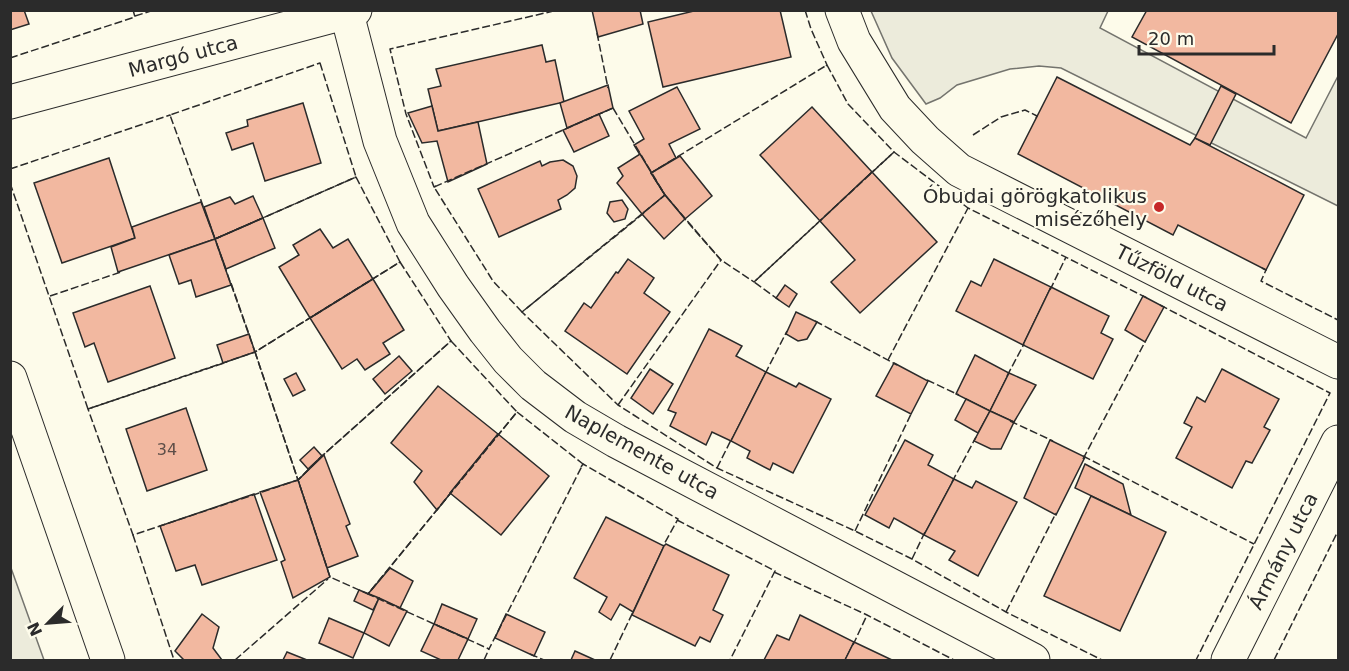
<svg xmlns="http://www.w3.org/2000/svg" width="1349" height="671" font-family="'DejaVu Sans',sans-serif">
<rect width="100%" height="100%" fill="#fdfbea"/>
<!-- green -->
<g fill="#ecebdb" stroke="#74746e" stroke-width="1.5">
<path d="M871,11h237l-8,17 206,110 32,-62v130l-277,-138 -22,-2 -29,3 -53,16 -17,13 -14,6 -34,-46z"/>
<path d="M10,568h1l33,92h-33z"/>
</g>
<!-- building -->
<g fill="#f2b8a0" stroke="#2b2b2b" stroke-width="1.5">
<path d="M10,10h14l5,14 -19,6z"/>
<path d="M592,10h48l3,14 -45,13z"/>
<path d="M698,10h82l11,47 -128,30 -15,-65z"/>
<path d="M1147,10h191v24l-47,89 -159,-86z"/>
<path d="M542,45l4,17 9,-2 9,42 -126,29 -10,-42 13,-3 -5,-17z"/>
<path d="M1057,77l133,68 5,-7 109,57 -38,75 -88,-45 -5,10 -155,-81z"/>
<path d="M608,85l5,23 -46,20 -7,-25z"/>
<path d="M1221,86l15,8 -26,51 -15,-7z"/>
<path d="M677,87l23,42 -31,15 7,14 -25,15 -17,-28 10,-6 -15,-28z"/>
<path d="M303,103l18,60 -56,18 -12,-38 -21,7 -6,-17 22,-7 -1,-6z"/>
<path d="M432,106l6,25 40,-9 9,42 -39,18 -11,-41 -15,2 -14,-30z"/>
<path d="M812,107l60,65 -52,49 -60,-66z"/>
<path d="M599,114l10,22 -35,16 -11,-22z"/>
<path d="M640,154l25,41 -23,19 -25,-31 6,-7 -5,-8z"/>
<path d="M680,156l32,40 -27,23 -20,-24 -14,-22z"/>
<path d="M109,158l26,80 -73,25 -28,-80z"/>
<path d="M563,160l10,6 4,10 -2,12 -8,7 -9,5 3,9 -62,28 -21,-48 62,-28 2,5 8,-4z"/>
<path d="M872,172l65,70 -77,71 -29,-31 24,-22 -35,-39z"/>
<path d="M665,195l20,24 -21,20 -22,-25z"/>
<path d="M253,196l10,22 -48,21 -11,-32 26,-10 5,7z"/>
<path d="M622,200l6,9 -3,10 -11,3 -7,-9 3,-11z"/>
<path d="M201,202l14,37 -97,33 -7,-25 24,-9 -3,-11z"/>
<path d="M263,218l12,30 -49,21 -11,-30z"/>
<path d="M320,229l13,19 15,-9 25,40 -63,39 -31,-51 20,-12 -6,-10z"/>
<path d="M215,239l16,46 -35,12 -5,-17 -12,4 -10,-29z"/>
<path d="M628,259l26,19 -10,15 26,19 -43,62 -62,-43 19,-28 7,5 25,-36 2,1z"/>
<path d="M994,259l57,28 -28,58 -67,-34 15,-30 10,5z"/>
<path d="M373,279l31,51 -21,13 7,11 -25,16 -8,-11 -15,10 -32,-51z"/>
<path d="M785,285l12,9 -8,13 -13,-9z"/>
<path d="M150,286l25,72 -67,24 -14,-39 -9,4 -12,-34z"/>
<path d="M1051,287l58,29 -8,17 12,6 -20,40 -70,-34z"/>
<path d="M1143,296l21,11 -19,35 -20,-12z"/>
<path d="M796,312l21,10 -10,17 -9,2 -12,-7z"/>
<path d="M709,329l33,17 -6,10 30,16 -35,69 -19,-9 -6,13 -36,-19 6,-13 -8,-3z"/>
<path d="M249,334l6,18 -32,11 -6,-18z"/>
<path d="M975,355l34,18 -19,38 -34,-17z"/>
<path d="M399,356l13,15 -27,23 -12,-15z"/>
<path d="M894,363l34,18 -17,33 -35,-18z"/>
<path d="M650,369l23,15 -20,30 -22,-16z"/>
<path d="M1222,369l57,30 -15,28 6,3 -18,33 -6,-2 -14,27 -56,-30 16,-31 -8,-4 13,-26 8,5z"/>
<path d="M766,372l30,15 3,-4 32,16 -38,74 -20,-10 -3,7 -23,-12 3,-7 -19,-10z"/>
<path d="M296,373l9,17 -12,6 -9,-17z"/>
<path d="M1009,373l27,12 -22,37 -24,-11z"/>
<path d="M438,386l60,48 -61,76 -23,-28 8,-11 -31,-28z"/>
<path d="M966,399l24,12 -12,22 -23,-13z"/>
<path d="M186,408l21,62 -60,21 -21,-62z"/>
<path d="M990,411l24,11 -13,27h-10l-17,-8z"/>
<path d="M498,434l51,42 -48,59 -51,-42z"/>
<path d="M905,440l28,15 -5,10 26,14 -30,56 -30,-17 -5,10 -24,-13z"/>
<path d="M1050,440l35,17 -29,58 -32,-17z"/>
<path d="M314,447l8,9 -14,13 -8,-9z"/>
<path d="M324,455l26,69 -4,2 12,30 -31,12 -29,-88z"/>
<path d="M1085,464l38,20 8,31 -56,-27z"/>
<path d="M954,479l18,9 4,-7 41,21 -39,74 -29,-16 6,-9 -31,-16z"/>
<path d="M298,480l32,97 -37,21 -12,-36 4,-2 -25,-68z"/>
<path d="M254,494l23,66 -75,25 -7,-20 -19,6 -16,-45z"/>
<path d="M1091,496l75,36 -46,99 -76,-35z"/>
<path d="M606,517l58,29 -31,66 -13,-8 -9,16 -12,-8 8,-15 -33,-19z"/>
<path d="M666,544l63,31 -16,35 10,5 -13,27 -10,-5 -5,9 -63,-31 32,-69z"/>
<path d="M390,568l23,13 -13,27 -32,-14z"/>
<path d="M359,590l20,8 -6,12 -19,-9z"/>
<path d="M379,598l28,13 -18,35 -25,-13z"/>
<path d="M442,604l35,15 -9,20 -34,-15z"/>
<path d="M202,614l17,13 -6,21 9,12h-38l-9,-9z"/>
<path d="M506,614l39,18 -11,24 -39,-18z"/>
<path d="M800,615l54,27 -9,18h-81l13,-25 12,5z"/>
<path d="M329,618l35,15 -11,25 -34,-15z"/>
<path d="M434,624l34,15 -10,21h-17l-20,-9z"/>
<path d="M854,642l38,18h-47z"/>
<path d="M575,651l20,9h-24z"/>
<path d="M287,652l20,8h-24z"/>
</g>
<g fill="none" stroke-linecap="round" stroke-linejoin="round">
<!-- minor casing -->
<g stroke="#2b2b2b" stroke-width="35">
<g id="minor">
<path d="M346,10l34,131 33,82 40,63 32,45 23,29 25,25 42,32 41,24 417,219"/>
<path d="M842,10l12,31 41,67 30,32 34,30 379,192"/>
<path d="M10,102l345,-92"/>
<path d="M1228,660l110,-218"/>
</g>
</g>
<!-- tertiary casing -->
<g stroke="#2b2b2b" stroke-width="35">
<path id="tertiary" d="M10,378l98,282"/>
</g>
<!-- minor -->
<use href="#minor" stroke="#fdfbea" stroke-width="33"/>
<!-- tertiary -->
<use href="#tertiary" stroke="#fdfbea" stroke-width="33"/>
<!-- fence -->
<g stroke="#2b2b2b" stroke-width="1.5" stroke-dasharray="8 3" stroke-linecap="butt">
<path d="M805,10l6,19 16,36 -1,1"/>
<path d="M135,16l19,-6"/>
<path d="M597,33l11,55"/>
<path d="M10,58l125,-41 -2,-7"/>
<path d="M320,63l36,114 -141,62 -45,-124z"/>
<path d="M827,65l21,39 46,48 -140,130 -33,-22 -56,-65 -14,-22z"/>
<path d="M613,108l52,87 -143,117 -29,-31 -59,-94z"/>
<path d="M973,135l28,-18 24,-7 12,6 -1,2"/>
<path d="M10,169l160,-54v1"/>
<path d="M869,175l25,-23 74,56 179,90"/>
<path d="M356,177l44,85 -145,90 -40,-113z"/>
<path d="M10,183l78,226 139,-47"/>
<path d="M436,186l-2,1 -28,-73 -16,-65 168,-39"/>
<path d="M644,213l-122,99 96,93 99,63 138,63 57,28 94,53 96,48"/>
<path d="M400,262l51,79 -129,115 -24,24 -43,-128z"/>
<path d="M1262,268l4,2 -5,11 77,39"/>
<path d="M231,283l19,54"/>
<path d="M1050,290l16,-33"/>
<path d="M50,296l71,-24"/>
<path d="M779,300l-25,-18 67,-62"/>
<path d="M1160,305l170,88 -134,267"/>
<path d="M815,321l82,44"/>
<path d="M451,341l66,71 -149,182 -38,-17 -32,-97 24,-24z"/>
<path d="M255,352l43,128 -165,55 -45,-126z"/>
<path d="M888,360l80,-152"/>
<path d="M765,374l22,-43"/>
<path d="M1007,376l17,-32"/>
<path d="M927,380l32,15"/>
<path d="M618,405l103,-145 -37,-42"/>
<path d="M517,412l66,52 -94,185 -121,-55z"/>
<path d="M1010,421l43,20"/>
<path d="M1083,456l171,88"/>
<path d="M1083,459l63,-119"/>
<path d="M581,467l2,-3 95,55 -15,27"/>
<path d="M717,468l15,-30"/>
<path d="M952,482l24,-45"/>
<path d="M677,520l98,51 -45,89"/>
<path d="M855,531l57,-119"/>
<path d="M133,535l41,125"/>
<path d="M912,559l13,-27"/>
<path d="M774,572l93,43 87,45"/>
<path d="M1006,612l50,-99"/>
<path d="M853,645l14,-30"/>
<path d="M530,654l14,6"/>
<path d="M235,660l93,-81"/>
<path d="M484,660l5,-11h-1"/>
<path d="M610,660l23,-48"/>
<path d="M1274,660l64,-129"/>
</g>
</g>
<!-- markers -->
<circle fill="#c62828" stroke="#fdfbea" stroke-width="2" cx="1159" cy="207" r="6"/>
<g text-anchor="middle" stroke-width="4.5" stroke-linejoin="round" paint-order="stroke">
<!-- number labels -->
<g font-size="16" fill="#5d4e48">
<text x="167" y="455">34</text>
</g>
<!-- street labels -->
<g font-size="20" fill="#2b2b2b" stroke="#fdfbea">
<text transform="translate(183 56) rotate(-15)" y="7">Margó utca</text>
<text transform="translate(1172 278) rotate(27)" y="7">Tűzföld utca</text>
<text transform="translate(642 452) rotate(29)" y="7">Naplemente utca</text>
<text transform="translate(1283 551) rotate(-63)" y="7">Ármány utca</text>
</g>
<!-- poi labels -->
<g font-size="20" fill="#2b2b2b" stroke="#fdfbea" text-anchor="end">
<text x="1147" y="203">Óbudai görögkatolikus<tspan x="1147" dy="23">misézőhely</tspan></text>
</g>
</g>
<!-- border -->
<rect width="1349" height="671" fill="none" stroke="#2b2b2b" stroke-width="24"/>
<!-- north arrow -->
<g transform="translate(48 623) rotate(245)" stroke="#fdfbea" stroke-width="4.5" paint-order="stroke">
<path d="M0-4.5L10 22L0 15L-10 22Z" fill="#2b2b2b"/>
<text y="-9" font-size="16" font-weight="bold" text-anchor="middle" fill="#2b2b2b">N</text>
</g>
<!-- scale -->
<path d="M1139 45v9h135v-9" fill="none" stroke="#2b2b2b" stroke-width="3"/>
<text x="1148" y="45" font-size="18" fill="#2b2b2b" stroke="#fdfbea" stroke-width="4.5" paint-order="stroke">20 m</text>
</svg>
